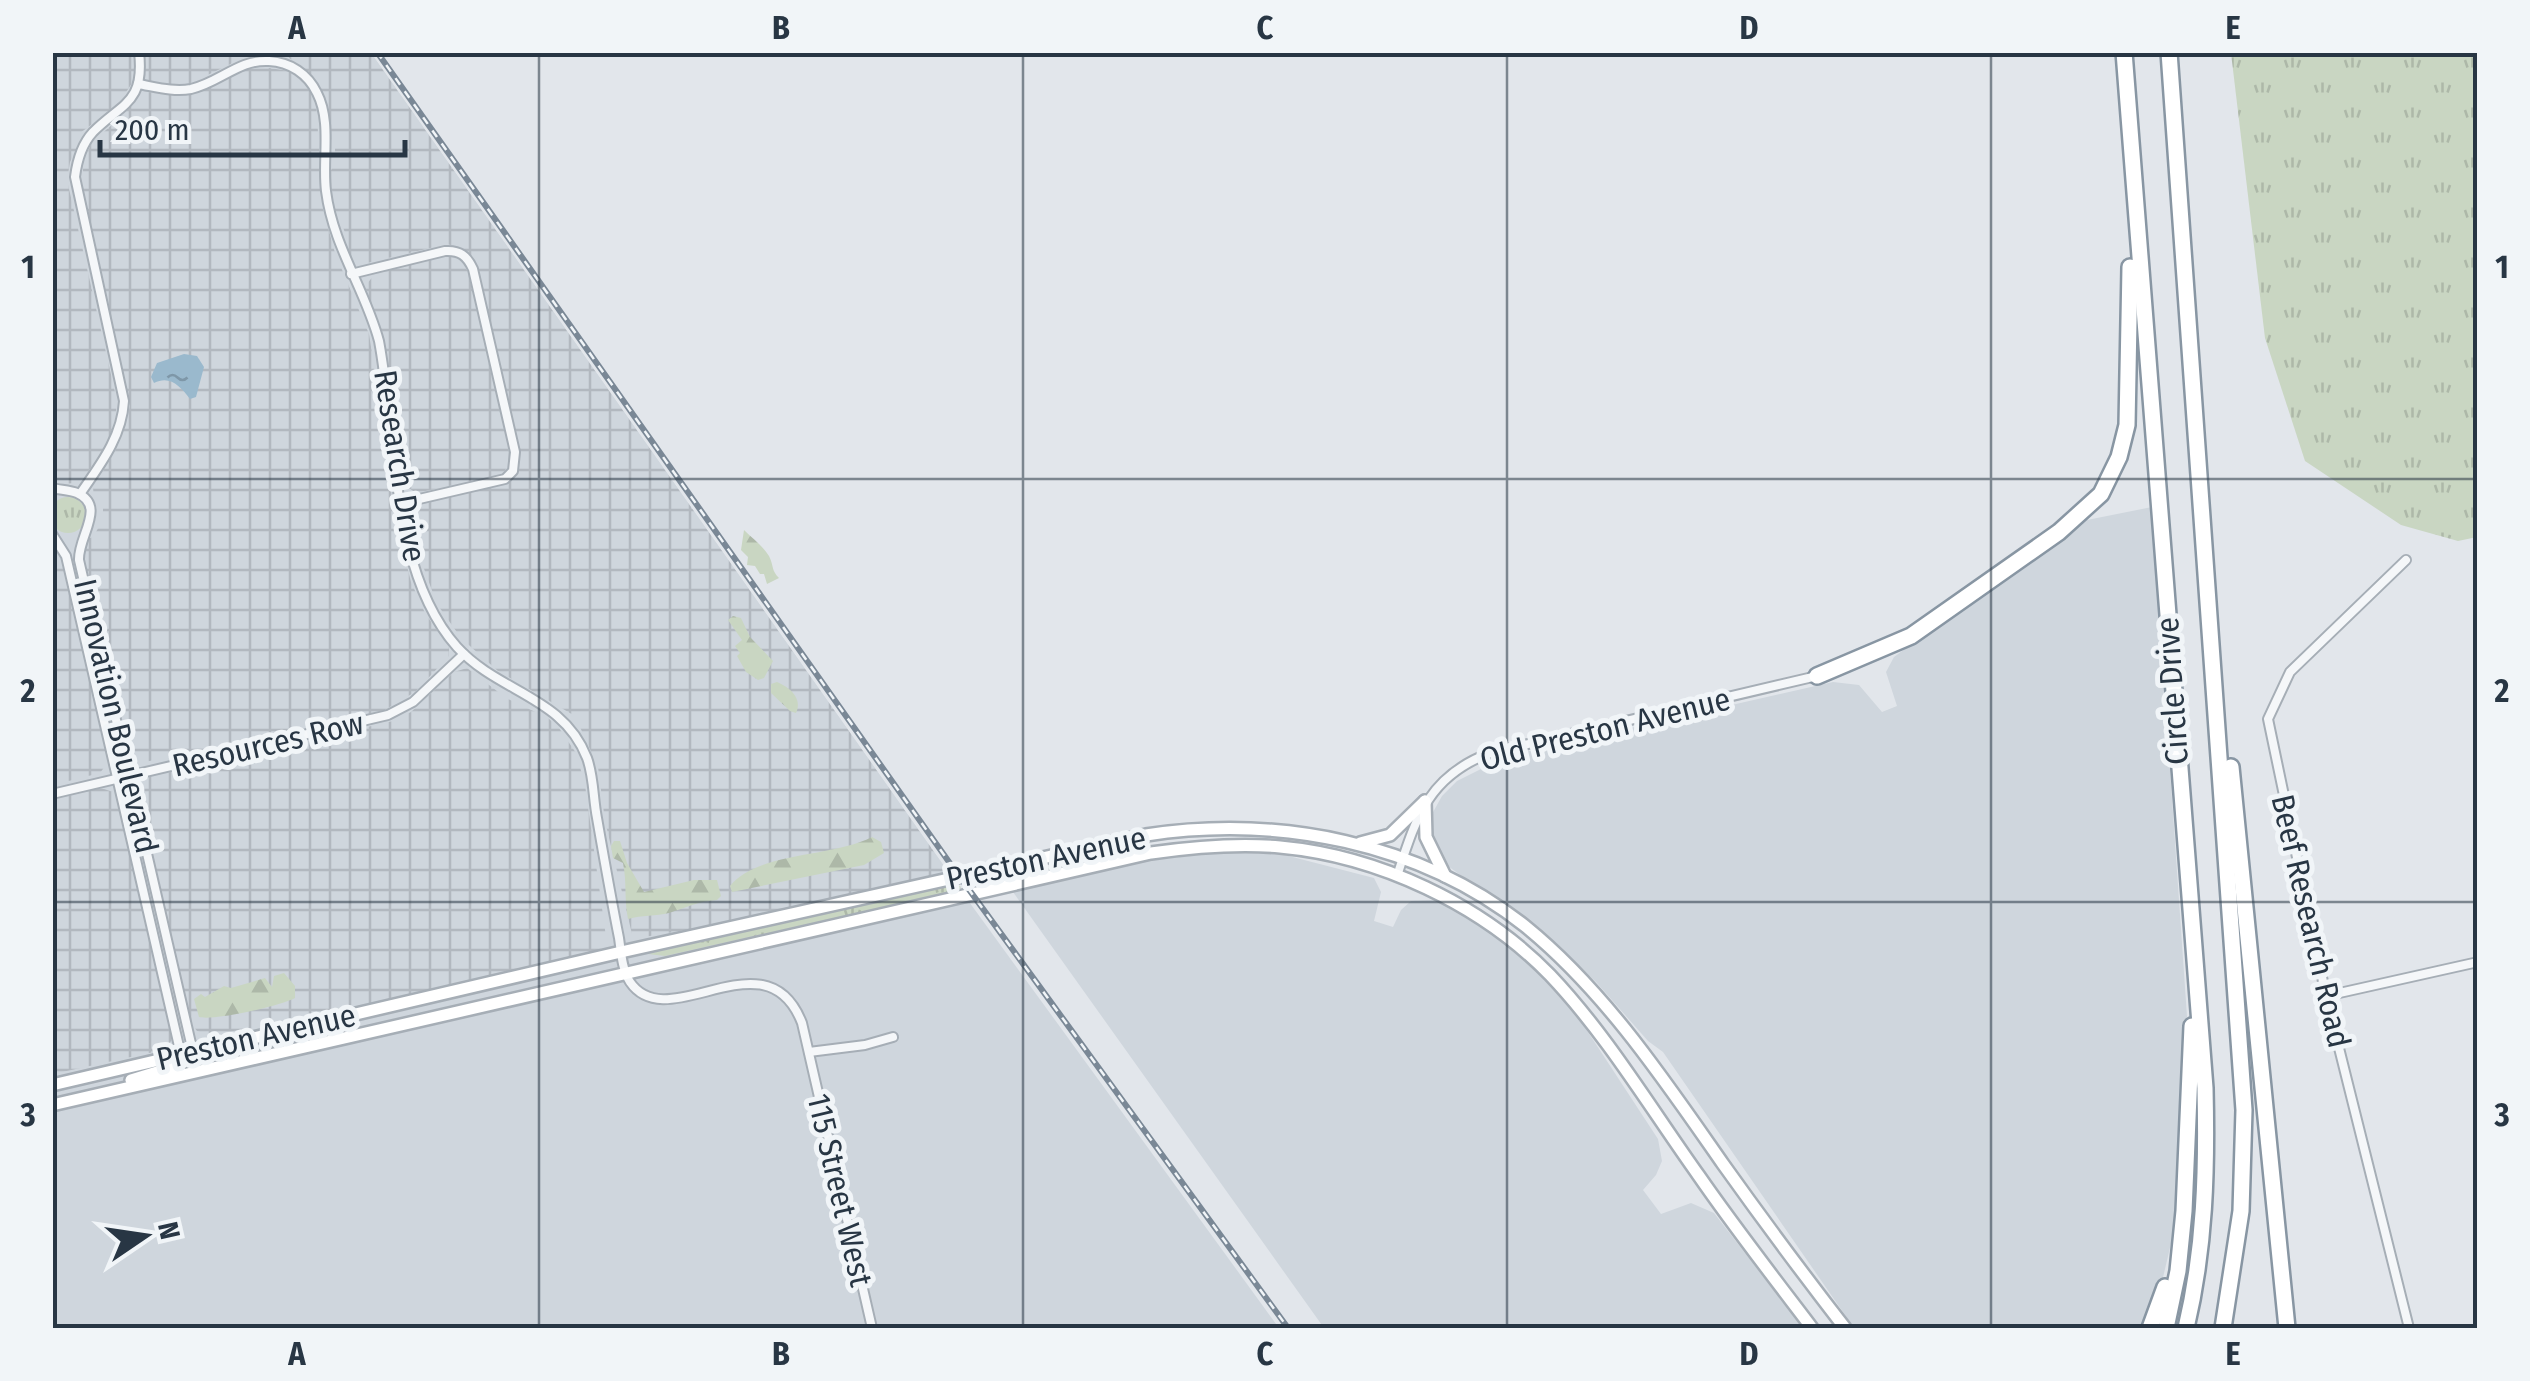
<svg xmlns="http://www.w3.org/2000/svg" width="2530" height="1381" font-family="'Fira Sans Condensed',sans-serif">
<defs>
<pattern id="industrial-grid" width="8" height="8" patternUnits="userSpaceOnUse" patternTransform="scale(2.5)"><rect width="8" height="8" fill="#cfd6dd"/><path d="M0 4h8M4 0v8" fill="none" stroke="#b2b8bf"/></pattern>
<pattern id="grass-tufts" width="24" height="20" patternUnits="userSpaceOnUse" patternTransform="scale(2.5)"><rect width="24" height="20" fill="#c9d6c2"/><path d="M3 7l-1-3M5 7V3M7 7l1-3M15 17l-1-3M17 17v-4M19 17l1-3" fill="none" stroke="#adb8a8"/></pattern>
<pattern id="forest-firs" width="22" height="20" patternUnits="userSpaceOnUse" patternTransform="scale(2.5)"><rect width="22" height="20" fill="#c9d6c2"/><path d="M5 1l3.5 6h-7zM16 11l3.5 6h-7z" fill="#adb8a8"/></pattern>
<pattern id="water-ripples" width="26" height="14" patternUnits="userSpaceOnUse" patternTransform="scale(2.5)"><rect width="26" height="14" fill="#9ab9cd"/><path d="M2 4q2-2 4 0t4 0M15 11q2-2 4 0t4 0" fill="none" stroke="#7e97a8"/></pattern>
</defs>
<rect width="100%" height="100%" fill="#e2e6eb"/>
<!-- built -->
<g fill="#cfd6dd">
<path d="M52,53h319l596,846 312,429h-1226z"/>
<path d="M2152,507l36,524 -10,183 -18,76 -15,38h-291l-191,-276 -15,-11 -52,-59 -43,-40 -112,-81 -9,-17 -3,-20 3,-10 10,-18 15,-15 50,-25 326,-74 26,3 23,27 15,-6 -11,-34 8,-15 183,-135z"/>
<path d="M1233,851l44,2 97,25 7,14 -7,29 19,6 8,-17 10,-9 27,-1 67,39 21,18 41,43 91,139 4,22 -6,14 -13,15 18,24 30,-11 23,10 89,115h-479l-311,-436 115,-29z"/>
</g>
<!-- industrial -->
<g fill="url(#industrial-grid)">
<path d="M52,53h217l-28,6 -50,24 -18,2 -39,-5 -17,26 -37,27 -3,15 -7,14 -3,18 50,221 -2,21 -10,25 -20,29 -11,7 -10,1 -12,-1z"/>
<path d="M283,53h88l578,820 -192,45 -113,19 -12,-3 -27,-113 -7,-54 -23,-51 -77,-45 -37,-33 -24,-34 -21,-57 -4,-30 7,-12 88,-22 12,-17 1,-15 -46,-191 -10,-11 -17,-5 -84,20 -12,-4 -8,-16 3,-8 -3,-9 -7,-6 -3,-13 -3,-36 5,-9v-18l-5,-8 -5,-39 -13,-22z"/>
<path d="M256,66l33,5 19,16 8,15 7,107 12,44 34,81 32,208 10,40 14,31 24,35v8l-34,36 -32,19 -243,52 -11,-10 -47,-198 5,-16 6,-2 10,-17v-13l-4,-11h-5l-1,-8 28,-47 9,-35 -47,-212v-31l9,-21 28,-24 24,-26 46,2z"/>
<path d="M448,256l12,3 8,13 43,189 -7,11 -8,4 -80,17 -10,-7 -3,-7 -20,-136 -18,-57 11,-13z"/>
<path d="M52,540l9,13 47,209 -8,11 -47,12z"/>
<path d="M467,668l39,30 42,20 11,10 17,25 9,32 21,152 -6,13 -13,6 -276,62 -102,17 -12,-4 -6,-8 -52,-227 -1,-9 4,-5 7,-5 244,-56 18,-9 43,-40z"/>
<path d="M101,788l12,4 7,13 52,235 -9,10 -110,24 -1,-274z"/>
</g>
<!-- grass -->
<g fill="url(#grass-tufts)">
<path d="M2231,53h246v484l-19,4 -57,-16 -96,-64 -40,-123z"/>
<circle cx="68" cy="515" r="18"/>
<path d="M955,883l6,4 -2,3 -294,66 -17,-2z"/>
</g>
<!-- forest -->
<g fill="url(#forest-firs)">
<path d="M744,530c9,9 18,15 25,26 5,10 2,14 10,22l-12,6 -3,-10h-4l-5,-8 -8,-1 1,-8 -7,-7z"/>
<path d="M733,616l8,2 9,19 23,24 -9,17 -6,2 -12,-8 -9,-16 3,-3 -5,-7 7,-6 -14,-20z"/>
<path d="M777,682c12,5 26,16 19,31l-6,-2 -19,-18v-9z"/>
<path d="M872,837l9,5 3,11 -20,12 -132,27 -2,-6c29,-35 101,-28 142,-49z"/>
<path d="M614,841h6l7,22 17,29 50,-12h23l4,16 -4,4c-18,1 -32,8 -48,13 -13,3 -27,2 -41,6 -4,-20 -1,-37 -5,-56l-10,-5 -2,-12z"/>
<path d="M284,973l11,13v12c-15,8 -81,23 -96,19l-5,-18 7,-5 4,3 19,-11 7,2 34,-10 7,9 2,-11z"/>
</g>
<!-- water -->
<path fill="url(#water-ripples)" d="M184,354l13,2 7,11 -8,30 -6,2c-10,-13 -20,-24 -36,-16l-3,-6 6,-14z"/>
<g fill="none" stroke-linecap="round" stroke-linejoin="round">
<!-- street casing -->
<g stroke="#a6aeb6" stroke-width="12">
<g id="street">
<path d="M138,84c18,3 35,8 53,5 28,-6 48,-30 78,-28 21,1 39,13 48,32 15,29 5,67 9,98 7,55 39,98 53,150 18,95 11,231 78,306 42,46 106,49 130,111 7,19 6,40 10,60 7,40 14,80 22,120 2,13 3,32 11,44 38,56 136,-51 172,41l70,305"/>
<path d="M351,274l94,-23c15,-1 22,5 28,18l42,183 -2,19 -8,8 -103,24"/>
<path d="M52,488c8,2 18,2 25,5 30,13 1,43 2,67l114,492"/>
<path d="M80,494c20,-29 42,-57 44,-93l-49,-224c2,-16 7,-33 18,-45 29,-29 52,-29 46,-80"/>
<path d="M52,534l14,22 115,499"/>
<path d="M2406,560l-116,112 -22,47 58,277 83,332"/>
<path d="M52,794l336,-79 25,-13 51,-48"/>
<path d="M1397,876c19,-58 31,-100 93,-123l327,-77"/>
<path d="M2326,996l152,-34"/>
<path d="M809,1052l56,-7 28,-8"/>
</g>
</g>
<!-- secondary casing -->
<g stroke="#a6aeb6" stroke-width="16">
<g id="secondary">
<path d="M1425,801l1,36 19,39"/>
<path d="M1360,843l30,-8 35,-34"/>
<path d="M131,1080l49,-15 13,-13"/>
<path d="M52,1085l569,-133 525,-117c132,-20 273,7 379,91 80,65 140,155 198,238 40,56 80,110 122,164"/>
<path d="M52,1105l1099,-252c42,-6 86,-10 129,-6 98,9 201,57 270,128 57,60 101,134 149,201 36,52 75,102 113,152"/>
</g>
</g>
<!-- highway casing -->
<g stroke="#8896a3" stroke-width="20">
<g id="highway">
<path d="M2124,52l81,1036c2,82 0,160 -19,240"/>
<path d="M2169,52l75,1058 -3,101 -18,117"/>
<path d="M1817,676l94,-40 148,-104 42,-38 18,-37 8,-32 3,-158"/>
<path d="M2231,767l56,561"/>
<path d="M2150,1328l15,-41"/>
<path d="M2166,1328l12,-57 6,-60 8,-185"/>
</g>
</g>
<!-- street -->
<use href="#street" stroke="#f5f7f9" stroke-width="8"/>
<!-- secondary -->
<use href="#secondary" stroke="#fff" stroke-width="11"/>
<!-- highway -->
<use href="#highway" stroke="#fff" stroke-width="15"/>
<!-- rail casing -->
<g stroke="#7a8896" stroke-width="6">
<path id="rail" d="M377,52l577,817 334,459"/>
</g>
<!-- rail -->
<use href="#rail" stroke="#f1f5f8" stroke-width="2.5" stroke-dasharray="8" stroke-linecap="butt"/>
</g>
<!-- grid -->
<path fill="none" stroke="#283644" stroke-width="2.5" stroke-opacity="0.55" d="M539,52v1276M1023,52v1276M1507,52v1276M1991,52v1276M52,479h2426M52,902h2426"/>
<g text-anchor="middle" stroke-width="10" stroke-linejoin="round" paint-order="stroke">
<!-- street labels -->
<g font-size="32" fill="#283644" stroke="#f1f5f8">
<text transform="translate(400 466) rotate(81)" y="11">Research Drive</text>
<text transform="translate(2172 691) rotate(-94)" y="11">Circle Drive</text>
<text transform="translate(116 716) rotate(77)" y="11">Innovation Boulevard</text>
<text transform="translate(1605 729) rotate(-14)" y="11">Old Preston Avenue</text>
<text transform="translate(268 744) rotate(-13)" y="11">Resources Row</text>
<text transform="translate(1046 858) rotate(-12)" y="11">Preston Avenue</text>
<text transform="translate(2311 921) rotate(77)" y="11">Beef Research Road</text>
<text transform="translate(256 1037) rotate(-13)" y="11">Preston Avenue</text>
<text transform="translate(840 1190) rotate(77)" y="11">115 Street West</text>
</g>
</g>
<!-- border -->
<rect width="2530" height="1381" fill="none" stroke="#f1f5f8" stroke-width="110"/>
<!-- north arrow -->
<g transform="translate(145 1236) rotate(77)" stroke="#f1f5f8" stroke-width="8" paint-order="stroke">
<path d="M0-8L18 38L0 25L-18 38Z" fill="#283644"/>
<text y="-15" font-size="28" font-weight="bold" text-anchor="middle" fill="#283644">N</text>
</g>
<!-- scale -->
<path d="M100 140v15h305v-15" fill="none" stroke="#283644" stroke-width="5"/>
<text x="115" y="140" font-size="30" fill="#283644" stroke="#f1f5f8" stroke-width="8" paint-order="stroke">200 m</text>
<rect x="55" y="55" width="2420" height="1271" fill="none" stroke="#283644" stroke-width="4"/>
<g font-size="32" text-anchor="middle" font-weight="bold" fill="#283644">
<text x="297" y="39">A</text>
<text x="781" y="39">B</text>
<text x="1265" y="39">C</text>
<text x="1749" y="39">D</text>
<text x="2233" y="39">E</text>
<text x="28" y="278">1</text>
<text x="2502" y="278">1</text>
<text x="28" y="702">2</text>
<text x="2502" y="702">2</text>
<text x="28" y="1126">3</text>
<text x="2502" y="1126">3</text>
<text x="297" y="1365">A</text>
<text x="781" y="1365">B</text>
<text x="1265" y="1365">C</text>
<text x="1749" y="1365">D</text>
<text x="2233" y="1365">E</text>
</g>
</svg>
